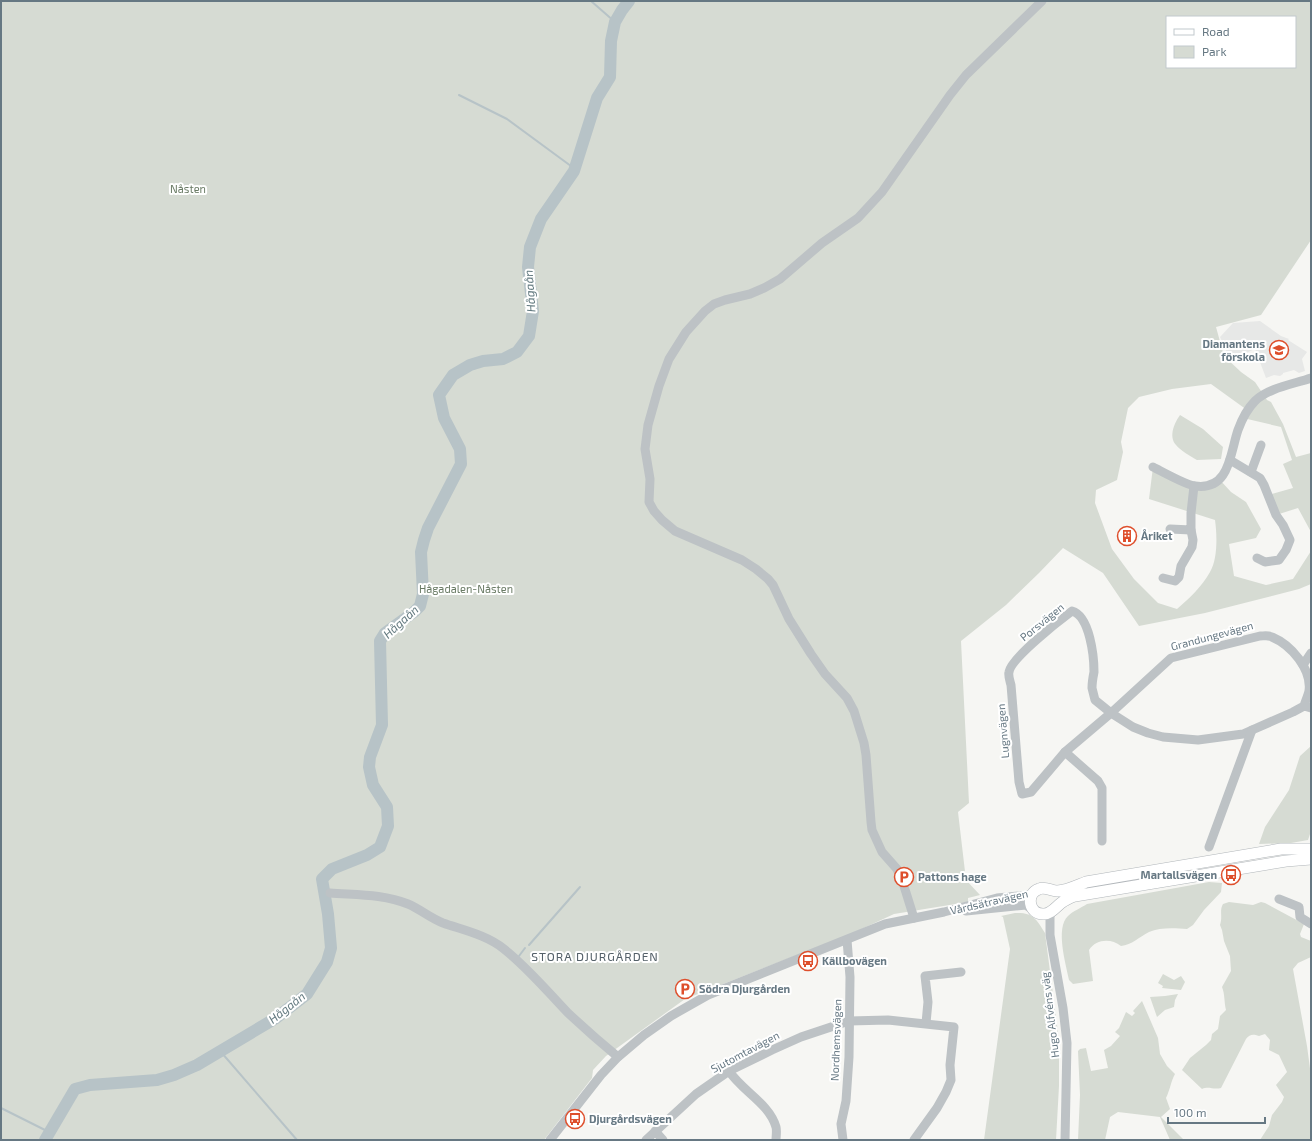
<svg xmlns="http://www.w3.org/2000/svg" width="1312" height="1141" font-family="'Exo 2',sans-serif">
<rect width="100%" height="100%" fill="#f6f6f3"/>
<!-- built -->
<path fill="#e7e8e7" d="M1260,321l21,15 8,3 -1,1 19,12 -5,7 3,12 -6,2 -5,-3 -11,3v1l-3,2 -6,-1 -8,3 -11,-29 -25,11 -10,-23 13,-14z"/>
<!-- green -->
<g fill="#d6dbd3" fill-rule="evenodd">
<path d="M1,1h1310v239l-50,75 -45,12 8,29 17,16 14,10 12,18 4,2 12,22 13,33 15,-4v79l-13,-24 -22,7 -8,-20 25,-7 -10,-24 9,-4 -11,-33 -38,-9 4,-8 -36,-26 -39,5 -33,8 -11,11 -7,34 2,10 -6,28 -21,10 -1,13 17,46 22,30 24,24 19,6c13,-11 25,-23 33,-37 8,-13 7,-38 5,-52l-66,-21 4,-32 41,19 26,-6 11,12 15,10 15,27 -5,9 -27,6 5,32 32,9 27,-6 18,-28v33l-12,5 -94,24 -66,13 -36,-53 -40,-25 -24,25 -33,32 -45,36 8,162 -11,9 8,68 14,15 -12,3v4l-74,12 -41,19 -168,66 -79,57 -13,14 -1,8 -48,62h-543zM1167,17h128v50h-128z"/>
<path d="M1180,415l23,14 20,18 -2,12 -24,1c-7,-4 -16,-9 -21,-15 -8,-9 -1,-23 4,-30z"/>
<path d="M1311,746v85l-3,9 -17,3 -32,1 6,-17 24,-37 11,-34z"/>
<path d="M1209,882l13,1 -1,9 -17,18 -11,15 -6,4c-12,-1 -27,-2 -38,3 -10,5 -17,13 -28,14 -10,-8 -25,-7 -32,4l4,31 -20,3 -4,-4c-3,-16 -14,-52 -1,-64 5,-5 13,-8 19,-12z"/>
<path d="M1229,902l24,3 8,-3 4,1 39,21 -4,10 1,3 10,4v16l-13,6 -5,6 14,77 4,30v64h-51l9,-14 3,-11 10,-13 2,-5 -8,-12 11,-13 -8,-17 -10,-5 1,-10 -5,-6 -6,2c-6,-2 -9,-2 -13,3l-25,49c-8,2 -12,-2 -19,1l-20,-19 8,-12 16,-13 5,-5 1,-6 6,-5 2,-13 6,-6c-2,-8 -1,-16 -4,-23l9,-16 -1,-15 -6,-15 -2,-11 -2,-5c3,-9 -1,-14 3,-21z"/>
<path d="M1015,913c17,-1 21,5 30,20l14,107v46l-3,54h-72l26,-191 -7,-32 -2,-1z"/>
<path d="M1163,974l11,6 7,-4 4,6 -4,8 -19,-2 1,-2 -5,-3z"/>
<path d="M1178,994l-3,6 -1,7 -9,3 -8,7 -7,-20 15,-1z"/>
<path d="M1142,1001l16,37 2,16 7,12 8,8c-4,7 -5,16 -9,24l4,11 -9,8 23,23h-14l-10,-23 -42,-5 -8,5 -5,23h-27l2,-45 -2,-44 2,-2 6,-1 5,23 17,-3 -4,-18 7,-4 9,-10 -5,-4 4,-4 7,-16 6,4 3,-3 -2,-2z"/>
</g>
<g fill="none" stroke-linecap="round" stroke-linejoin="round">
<!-- stream -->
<g stroke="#b7c3c7" stroke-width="2">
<path d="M591,1l24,21"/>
<path d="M459,95l48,24 68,50"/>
<path d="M529,945l51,-58"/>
<path d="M519,956l6,-8"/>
<path d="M221,1052l76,88"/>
<path d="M1,1108l48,24"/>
</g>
<!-- river -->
<path stroke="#b7c3c7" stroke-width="12" d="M45,1140l30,-51 15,-4 67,-5 17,-5 23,-10 79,-47 31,-24 20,-32 4,-14 -3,-34 -6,-35 10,-10 35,-14 13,-8 8,-21 -1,-19 -14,-22 -4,-18 1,-10 12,-32 -2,-84 5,-8 29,-21 6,-6 3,-12 -2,-42 3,-12 4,-12 33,-64 -1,-15 -16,-31 -5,-23 14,-20 17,-10 13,-4 20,-2 14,-7 12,-16 4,-25 -5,-44 2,-20 11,-28 33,-48 23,-73 13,-21 1,-36 4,-19 7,-12 7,-9"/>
<!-- major casing -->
<g stroke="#b1b6ba" stroke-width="12">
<path id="major" d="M1311,849h-30l-195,33c-8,3 -20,9 -29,9 -6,0 -12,-5 -18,-2 -14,5 -10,26 5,25 8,0 13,-9 20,-13 4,-2 7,-4 11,-5l211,-35 25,-2"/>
</g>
<!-- minor -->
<g stroke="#bdc2c5" stroke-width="9">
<path d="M1230,460l30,18 4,7 12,30 7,10 7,15 -4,10 -7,10 -14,2 -8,-4"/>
<path d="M1153,467c10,5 33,18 42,19 35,5 35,-33 43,-56 4,-11 9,-21 17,-29 13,-13 39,-17 56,-23"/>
<path d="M1251,472l10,-27"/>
<path d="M1170,529l21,1v-17l3,-27"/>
<path d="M1163,578l12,3 4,-4 2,-11 11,-19 1,-7 -2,-10"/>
<path d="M1303,665l8,-12"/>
<path d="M1304,706l-11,6 -50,22 -45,6 -35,-3 -15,-4 -15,-6 -22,-14 -16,-13c-1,-4 -2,-8 -3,-12 0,-5 1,-11 2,-16 0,-15 -4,-56 -22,-61 -12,9 -61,47 -63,61 -1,4 1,9 2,13l8,97 3,12 9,-2 34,-40 46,-39 60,-55 89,-22c4,0 9,-1 12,1 19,8 40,32 37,54 -1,5 -4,11 -5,15l7,2"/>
<path d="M1065,752l33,29 4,7v53"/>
<path d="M1209,847l43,-117"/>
<path d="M330,893c26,2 54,1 78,11 12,5 22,14 35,19 20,7 44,12 61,26 24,19 43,42 64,64 16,15 33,30 50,44"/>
<path d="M1279,899l20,8 1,10 11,7"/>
<path d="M1053,910l-3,6v19l13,73 4,35 -2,97"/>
<path d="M966,911l60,-6 7,5"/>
<path d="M914,918l-11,-35 -6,-14 -15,-17 -10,-22 -1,-8 -5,-67 -2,-12 -10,-32 -7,-13 -22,-24 -14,-20 -22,-35 -16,-34 -5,-6 -12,-10 -14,-9 -67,-29 -13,-11 -8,-9 -5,-9 1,-23 -5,-30 3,-24 11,-39 10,-27 17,-27 19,-21 9,-7 11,-4 25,-6 14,-6 16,-9 42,-36 36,-25 24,-26 68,-97 16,-20 76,-74"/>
<path d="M926,1023l2,-21 -3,-26 36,-4"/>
<path d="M729,1071c13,20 40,32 47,56 1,4 0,9 0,13"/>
<path d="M655,1131l8,9"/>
<path d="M550,1140l51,-65 17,-18 26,-22 27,-19 37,-21 177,-71 59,-12 53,-14 31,-3 6,-3"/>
<path d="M646,1140l50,-46 33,-23 43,-21 29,-13 48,-16 39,-1 66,7 -4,38 1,15 -5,12 -9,16 -23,32"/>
<path d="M843,1140l-2,-16 5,-23 3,-44 1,-80 -3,-37"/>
</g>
<!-- major -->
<use href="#major" stroke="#fff" stroke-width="11"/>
</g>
<!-- icons -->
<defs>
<g id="school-ring" transform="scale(1)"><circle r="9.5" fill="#fff" stroke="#de4f2c" stroke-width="1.5"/><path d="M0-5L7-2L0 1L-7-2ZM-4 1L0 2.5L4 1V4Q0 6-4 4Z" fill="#de4f2c"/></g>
<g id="building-ring" transform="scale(1)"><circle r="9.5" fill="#fff" stroke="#de4f2c" stroke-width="1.5"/><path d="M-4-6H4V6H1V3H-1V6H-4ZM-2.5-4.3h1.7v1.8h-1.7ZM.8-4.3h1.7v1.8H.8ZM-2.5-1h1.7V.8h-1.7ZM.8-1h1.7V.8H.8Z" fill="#de4f2c"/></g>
<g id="bus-ring" transform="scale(1)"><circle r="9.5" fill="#fff" stroke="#de4f2c" stroke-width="1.5"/><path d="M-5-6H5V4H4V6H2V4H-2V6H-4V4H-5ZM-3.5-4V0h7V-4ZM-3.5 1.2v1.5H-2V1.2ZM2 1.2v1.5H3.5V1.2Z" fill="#de4f2c"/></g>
<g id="parking-ring" transform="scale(1)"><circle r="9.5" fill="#fff" stroke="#de4f2c" stroke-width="1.5"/><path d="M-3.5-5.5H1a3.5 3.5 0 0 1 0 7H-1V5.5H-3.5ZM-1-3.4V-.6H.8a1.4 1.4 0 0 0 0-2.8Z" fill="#de4f2c"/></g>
</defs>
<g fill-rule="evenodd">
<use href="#school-ring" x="1279" y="350"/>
<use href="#building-ring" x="1127" y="536"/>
<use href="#bus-ring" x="1231" y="875"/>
<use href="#parking-ring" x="904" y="877"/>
<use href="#bus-ring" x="808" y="961"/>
<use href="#parking-ring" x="685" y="989"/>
<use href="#bus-ring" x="575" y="1119"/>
</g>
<g text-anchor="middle" stroke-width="4" stroke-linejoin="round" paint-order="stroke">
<!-- park labels -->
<g font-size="11" fill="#6a7b65" stroke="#fff">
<text x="188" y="193">Nåsten</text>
<text x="466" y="593">Hågadalen-Nåsten</text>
</g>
<!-- poi labels -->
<g font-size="11" font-weight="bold" fill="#667883" stroke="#fff" text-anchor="start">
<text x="1265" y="348" text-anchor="end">Diamantens<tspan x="1265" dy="13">förskola</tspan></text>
<text x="1141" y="540">Åriket</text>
<text x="1217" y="879" text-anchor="end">Martallsvägen</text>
<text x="918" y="881">Pattons hage</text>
<text x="822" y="965">Källbovägen</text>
<text x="699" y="993">Södra Djurgården</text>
<text x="589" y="1123">Djurgårdsvägen</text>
</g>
<!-- street labels -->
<g font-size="11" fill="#667883" stroke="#fff">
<text transform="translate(1042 622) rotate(-39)" y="4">Porsvägen</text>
<text transform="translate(1212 636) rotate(-15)" y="4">Grandungevägen</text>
<text transform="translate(1003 731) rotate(-95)" y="4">Lugnvägen</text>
<text transform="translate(989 902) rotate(-13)" y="4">Vårdsätravägen</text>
<text transform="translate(1050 1015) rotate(-97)" y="4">Hugo Alfvéns väg</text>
<text transform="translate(836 1040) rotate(-88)" y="4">Nordhemsvägen</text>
<text transform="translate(745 1052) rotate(-28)" y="4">Sjutomtavägen</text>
</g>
<!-- water labels -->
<g font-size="12" font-style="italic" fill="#62797f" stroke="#fff">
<text transform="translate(530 291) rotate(-94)" y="4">Hågaån</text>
<text transform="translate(401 622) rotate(-42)" y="4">Hågaån</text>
<text transform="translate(287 1008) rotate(-38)" y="4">Hågaån</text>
</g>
<!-- neighbourhood labels -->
<g font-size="12" letter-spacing="1" fill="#546069" stroke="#fff">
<text x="595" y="961">STORA DJURGÅRDEN</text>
</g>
</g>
<!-- border -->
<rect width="1312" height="1141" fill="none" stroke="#667883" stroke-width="4"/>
<!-- legend -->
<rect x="1166" y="16" width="130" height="52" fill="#ffffff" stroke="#c2c9cd"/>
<rect x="1174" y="29" width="20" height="6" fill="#ffffff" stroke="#c2c9cd"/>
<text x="1202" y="36" font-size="12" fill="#667883">Road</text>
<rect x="1174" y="46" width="20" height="12" fill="#d6dbd3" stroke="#c2c9cd"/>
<text x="1202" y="56" font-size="12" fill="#667883">Park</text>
<!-- scale -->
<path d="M1168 1117v6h97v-6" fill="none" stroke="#667883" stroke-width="2"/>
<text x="1174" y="1117" font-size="12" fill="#667883" stroke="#ffffff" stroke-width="3" paint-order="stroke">100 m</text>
</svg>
